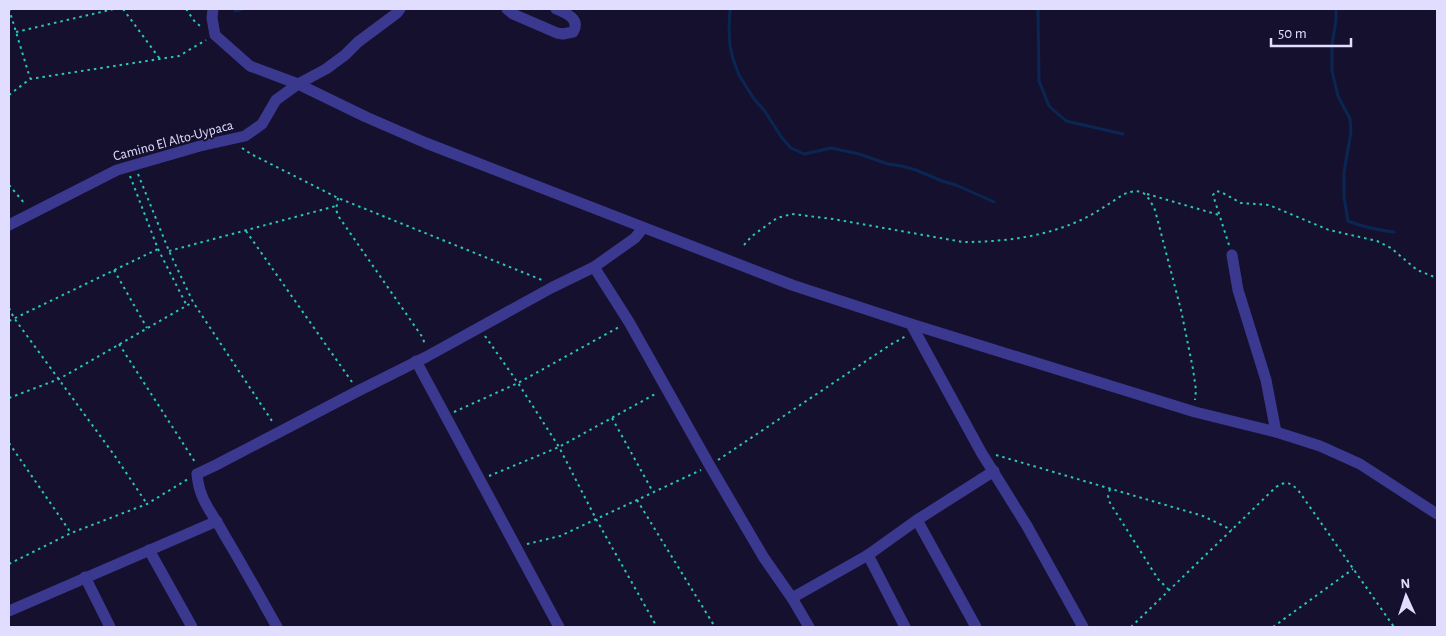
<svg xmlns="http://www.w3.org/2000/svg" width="1446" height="636" font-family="'Alegreya Sans',sans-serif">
<rect width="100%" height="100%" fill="#15102e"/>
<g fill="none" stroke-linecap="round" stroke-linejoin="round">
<!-- stream -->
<g stroke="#0a2653" stroke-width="3">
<path d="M730,9l-1,20 1,17 3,13 6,16 15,24 10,11 18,28 9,10 13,6 27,-6 28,6 29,10 14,2 14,4 26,11 14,4 38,17"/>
<path d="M1038,9l1,72 10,25 17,15 57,13"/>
<path d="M1336,9v11l-4,25v26l6,25 12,23 1,13 -7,40v25l4,24c15,6 29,9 46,11"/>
<path d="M235,11l8,-2"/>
</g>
<!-- path -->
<g stroke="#2ac6b9" stroke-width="2" stroke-dasharray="2.5 4" stroke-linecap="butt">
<path d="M9,9l21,69"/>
<path d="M123,9l37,50"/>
<path d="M186,9l9,13 8,6"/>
<path d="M16,32l98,-23"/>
<path d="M9,95l21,-16 149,-23 27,-16"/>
<path d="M242,148l9,6 87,44 204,82"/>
<path d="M138,174l31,77 24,51 81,122"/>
<path d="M130,176l28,73 29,57"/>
<path d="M9,185l16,19"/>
<path d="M1147,194l72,21"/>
<path d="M338,198l-2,12 3,7 84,121 2,8"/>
<path d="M246,231l106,151"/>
<path d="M744,245l8,-9 25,-18 15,-4 41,5 130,23c40,0 81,-5 118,-22 15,-7 29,-17 43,-26 19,-7 23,0 31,16l26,100 12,59 3,21 -1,10"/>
<path d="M1229,245l-16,-50 3,-4 5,1 20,11 28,2 60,25 48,11 14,7 26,22 20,8"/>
<path d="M169,251l167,-45"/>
<path d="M114,270l33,58"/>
<path d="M9,308l5,10 103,141 30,45"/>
<path d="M9,321l149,-72"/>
<path d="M485,336l33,47 41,64 37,72 61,108"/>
<path d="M119,344l76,118"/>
<path d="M9,398l50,-19 134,-77"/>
<path d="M454,412l64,-29 101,-56"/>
<path d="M612,418l41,74"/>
<path d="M9,443l62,90"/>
<path d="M996,455l207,61 29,14"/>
<path d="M718,460l172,-115 16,-9"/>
<path d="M489,476l70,-29 98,-54"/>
<path d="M1110,489l-2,7 2,7 48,76 11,11"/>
<path d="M637,500l78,127"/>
<path d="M527,544l33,-8 141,-66"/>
<path d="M9,564l62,-31 76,-29 41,-25"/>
<path d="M1131,627l145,-140c9,-6 14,-5 22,3l96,137"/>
<path d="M1273,627l80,-58"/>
</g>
<!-- minor -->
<g stroke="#3b398f" stroke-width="11">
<path d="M213,9l-1,9 3,17 35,31 48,18 68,33 60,26 366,142 119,39 284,88 81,20 44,14 40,18 77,50"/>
<path d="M507,9l6,5 44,19 6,1 10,-2c8,-13 -7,-19 -17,-23"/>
<path d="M9,225l108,-55 83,-24 45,-10 17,-12 14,-24 22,-16 28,-15 19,-14 13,-13 39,-29 3,-4"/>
<path d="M643,228l-8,10 -41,29 35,55 81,144 54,92 28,40 17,29"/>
<path d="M1232,255l6,35 28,90 10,52"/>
<path d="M911,324l70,128 46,74 56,101"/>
<path d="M416,361l143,266"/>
<path d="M917,520l59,107"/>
<path d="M149,550l43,77"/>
<path d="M868,555l37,72"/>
<path d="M85,577l25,50"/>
<path d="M792,598l76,-43 49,-35 77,-49"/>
<path d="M9,611l208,-90"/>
<path d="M277,627c-17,-30 -34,-61 -52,-91 -12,-23 -26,-35 -28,-62l19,-9 142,-74 68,-34 125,-69 43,-21"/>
</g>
</g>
<g text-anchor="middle" stroke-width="4" stroke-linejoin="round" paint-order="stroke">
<!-- street labels -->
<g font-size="14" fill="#e0ddff" stroke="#15102e">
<text transform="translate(173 140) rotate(-15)" y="5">Camino El Alto-Uypaca</text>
</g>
</g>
<!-- border -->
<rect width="1446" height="636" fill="none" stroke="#e0ddff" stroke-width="20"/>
<!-- north arrow -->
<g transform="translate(1406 596) rotate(357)" stroke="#15102e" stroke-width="4" paint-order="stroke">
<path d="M0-4L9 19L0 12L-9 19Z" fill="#e0ddff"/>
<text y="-8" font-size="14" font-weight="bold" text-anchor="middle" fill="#e0ddff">N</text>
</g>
<!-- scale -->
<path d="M1271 38v8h80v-8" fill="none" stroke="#e0ddff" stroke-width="2.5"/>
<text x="1278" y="38" font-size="15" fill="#e0ddff" stroke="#15102e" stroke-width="4" paint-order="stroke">50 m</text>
</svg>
